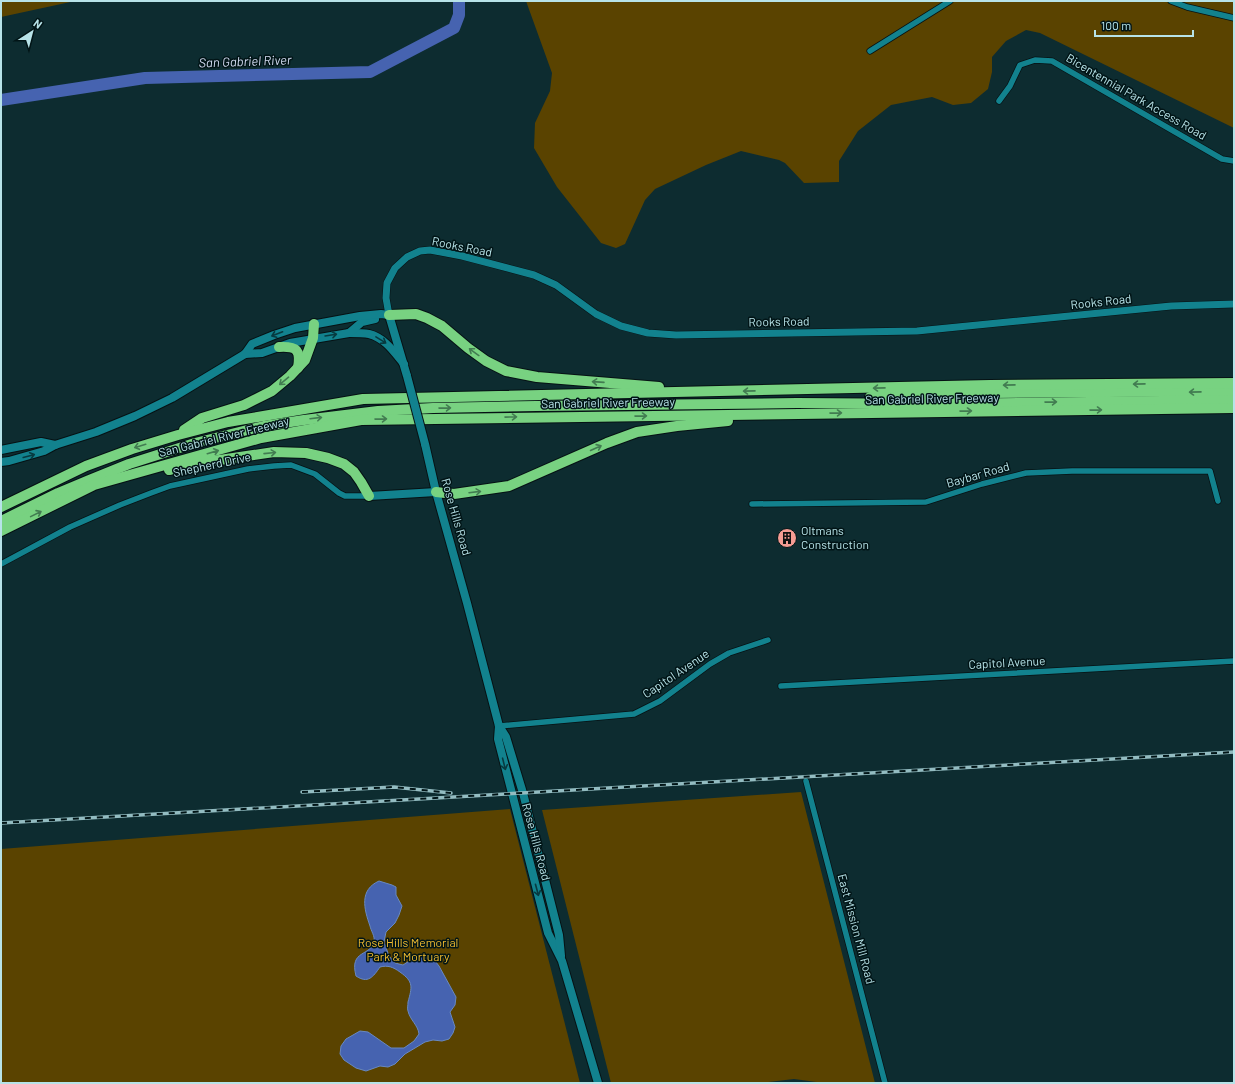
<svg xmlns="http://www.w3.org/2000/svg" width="1235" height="1084" font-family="Barlow,sans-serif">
<rect width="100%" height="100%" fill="#0d2c30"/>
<!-- green -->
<g fill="#5a4300">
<path d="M1,1h74l-74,16z"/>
<path d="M526,1h707l1,1v126l-194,-95 -14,-3 -20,11 -14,16v15l-4,17 -17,14 -18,2 -21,-8 -41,8 -33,26 -19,30v21l-35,1 -19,-20 -6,-3 -38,-9 -35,14 -51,24 -10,11 -20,44 -9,4 -15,-5 -44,-56 -23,-39 1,-25 15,-32 2,-18z"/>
<path d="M801,792l74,291h-51l-30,-4 -34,4h-149l-69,-273z"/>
<path d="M510,809l70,274h-579v-234z"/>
</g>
<!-- water -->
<path fill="#4663b0" stroke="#6889c1" d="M379,881l13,4 4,2v8l6,11 -3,9 -4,8 -9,9 -2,10 5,14 6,7 8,2 11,-7 10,-4 8,3 7,9 17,31 -1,8 -5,7 5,15 -2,6 -4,6 -7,2 -9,-1 -8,2 -20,12 -10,10 -7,3 -8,-1 -14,5 -10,-3 -12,-8 -4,-6 1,-8 5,-7 14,-8 8,1 23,16h13l10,-7 5,-7c-1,-9 -9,-14 -11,-23 -1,-3 0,-5 0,-9 4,-15 6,-20 -8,-30 -7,-5 -12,-7 -20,-5 -7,10 -12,17 -24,9 -7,-27 15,-19 18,-35 1,-5 -3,-10 -4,-15 -6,-17 -11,-36 9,-45z"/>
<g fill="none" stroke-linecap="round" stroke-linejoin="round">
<!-- river -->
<path stroke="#4663b0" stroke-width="12" d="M1,100l144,-22 225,-6 84,-44 5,-13v-14"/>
<!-- minor casing -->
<g stroke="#061214" stroke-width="7">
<g id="minor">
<path d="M1171,1l16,6 47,11"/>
<path d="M870,51l80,-50"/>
<path d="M999,101l11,-15 10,-21 15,-5 17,1 170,98 12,2"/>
<path d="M752,504l174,-2 56,-18 44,-11 46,-2h138l8,30"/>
<path d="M1,564l69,-37 50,-22 31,-12 19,-7 78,-17 26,-3 17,-1 24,9 24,19 6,3h24"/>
<path d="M781,686l453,-25"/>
<path d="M499,726l135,-12 26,-13 50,-37 19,-11 39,-13"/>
<path d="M806,781l79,302"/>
</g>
</g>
<!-- tertiary casing -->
<g stroke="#061214" stroke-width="8">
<path id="tertiary" d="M389,315l-3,-17 1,-15 8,-15 12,-11 13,-6 10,-1 32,6 72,19 22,10 40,29 25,12 27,7 28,2 241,-4 254,-25 63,-2"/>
</g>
<!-- secondary casing -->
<g stroke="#061214" stroke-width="10">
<g id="secondary">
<path d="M389,315l18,61"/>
<path d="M349,333c7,0 14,0 20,1 16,4 25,18 35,30"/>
<path d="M245,354l17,-1 28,-10 59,-10 13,-11 13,-3"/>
<path d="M425,444l11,48 31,111 32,123 -1,13 50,194 14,28 36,122"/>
<path d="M1,450l40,-8 14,3"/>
<path d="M1,462l8,-1 35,-10 11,-6 41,-13 39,-16 37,-18 73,-44 7,-10 22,-9 21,-7 65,-12 21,-2 8,1"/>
<path d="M369,496l67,-4"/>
<path d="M499,726l7,11 17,56 36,142 2,21"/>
</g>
</g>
<!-- motorway casing -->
<g stroke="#061214" stroke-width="12">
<g id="motorway">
<path d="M389,315l27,-1 11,4 15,8 26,22 18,13 20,10 31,6 122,10"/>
<path d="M279,347c18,-1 22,3 19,21"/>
<path d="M870,397l119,-4 245,-2"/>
<path d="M184,430l18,-12 42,-13 28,-14 18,-15 15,-16 8,-22 1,-14"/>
<path d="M169,470l44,-9 61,-9 32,1 22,5 16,6 10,8 7,10 8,14"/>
<path d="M436,492l18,2 55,-8 98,-43 30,-11 40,-6 51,-5"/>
<path d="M1,507l85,-41 46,-17 46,-14 50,-13 135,-23 627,-14 244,-2"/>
<path d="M1,521l57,-28 31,-13 40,-16 66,-21 69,-17 40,-6 74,-9 55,-3 103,-2 261,-3 142,1 295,-4"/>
<path d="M1,531l93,-46 167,-47 100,-18 873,-12"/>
</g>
</g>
<!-- minor -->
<use href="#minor" stroke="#12828e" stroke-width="5.5"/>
<!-- tertiary -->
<use href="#tertiary" stroke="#12828e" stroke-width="7"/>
<!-- secondary -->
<use href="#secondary" stroke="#12828e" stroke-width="8"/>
<!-- motorway -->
<use href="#motorway" stroke="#78d281" stroke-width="10"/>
<!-- rail casing -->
<g stroke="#93bcc1" stroke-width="3.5">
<g id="rail">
<path d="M302,792l92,-5 57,6"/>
<path d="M1,823l1233,-71"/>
</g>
</g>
<!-- rail -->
<use href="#rail" stroke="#011416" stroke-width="2" stroke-dasharray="6" stroke-linecap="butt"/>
<!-- secondary-bridge casing -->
<g stroke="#061214" stroke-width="10" stroke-linecap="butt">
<path id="secondary-bridge" d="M407,376l18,68"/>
</g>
<!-- secondary-bridge -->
<use href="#secondary-bridge" stroke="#12828e" stroke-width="8"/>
</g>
<!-- one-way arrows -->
<defs><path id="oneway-shaft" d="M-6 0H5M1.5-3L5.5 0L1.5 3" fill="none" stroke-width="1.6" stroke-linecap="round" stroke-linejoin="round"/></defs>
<g stroke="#073a40">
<use href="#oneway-shaft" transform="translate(277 334) rotate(159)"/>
<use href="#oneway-shaft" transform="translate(331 335) rotate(-9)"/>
<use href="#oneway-shaft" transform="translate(381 340) rotate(32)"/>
<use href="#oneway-shaft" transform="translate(29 456) rotate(-15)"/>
<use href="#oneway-shaft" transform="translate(504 764) rotate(76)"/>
<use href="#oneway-shaft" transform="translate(537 890) rotate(75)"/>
</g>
<g stroke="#427c51">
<use href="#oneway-shaft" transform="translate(474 352) rotate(-144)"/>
<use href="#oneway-shaft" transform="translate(284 381) rotate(140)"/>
<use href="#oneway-shaft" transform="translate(598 382) rotate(-176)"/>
<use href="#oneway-shaft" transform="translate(1139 384) rotate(179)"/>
<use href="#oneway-shaft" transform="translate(1009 385) rotate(179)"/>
<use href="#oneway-shaft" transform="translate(879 388) rotate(179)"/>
<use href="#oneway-shaft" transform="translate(749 391) rotate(179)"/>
<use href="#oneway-shaft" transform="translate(1195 392) rotate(179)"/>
<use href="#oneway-shaft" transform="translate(1051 402) rotate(-1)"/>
<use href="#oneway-shaft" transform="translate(445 408) rotate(-1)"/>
<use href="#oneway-shaft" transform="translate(1096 410) rotate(-1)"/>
<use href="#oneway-shaft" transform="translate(966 411) rotate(-1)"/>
<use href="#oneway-shaft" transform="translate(836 413) rotate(-1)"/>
<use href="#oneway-shaft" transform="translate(641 416) rotate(-1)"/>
<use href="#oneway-shaft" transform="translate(511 417) rotate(-1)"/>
<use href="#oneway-shaft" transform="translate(316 418) rotate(-7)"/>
<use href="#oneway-shaft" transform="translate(381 419) rotate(-1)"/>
<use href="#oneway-shaft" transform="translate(140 446) rotate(163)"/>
<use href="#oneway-shaft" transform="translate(596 448) rotate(-24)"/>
<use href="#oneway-shaft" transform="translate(213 452) rotate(-16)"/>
<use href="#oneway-shaft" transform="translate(270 453) rotate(-6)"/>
<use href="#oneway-shaft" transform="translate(475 492) rotate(-7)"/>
<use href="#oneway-shaft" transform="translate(36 514) rotate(-26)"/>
</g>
<!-- icons -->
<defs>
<g id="building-disc" transform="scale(1)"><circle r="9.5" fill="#f59c93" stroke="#011416"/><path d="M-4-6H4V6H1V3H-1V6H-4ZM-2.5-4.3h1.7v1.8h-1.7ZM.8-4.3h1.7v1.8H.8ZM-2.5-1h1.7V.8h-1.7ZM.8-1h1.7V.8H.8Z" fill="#111"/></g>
</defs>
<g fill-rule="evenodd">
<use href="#building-disc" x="787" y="538"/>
</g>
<g text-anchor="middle" stroke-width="3" stroke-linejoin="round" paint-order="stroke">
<!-- street labels -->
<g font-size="12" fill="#b7e3e8" stroke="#011416">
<text transform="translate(1136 97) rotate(30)" y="4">Bicentennial Park Access Road</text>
<text transform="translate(462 247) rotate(11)" y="4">Rooks Road</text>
<text transform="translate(1101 302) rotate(-6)" y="4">Rooks Road</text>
<text transform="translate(779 322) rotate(-1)" y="4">Rooks Road</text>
<text transform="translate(932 399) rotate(-1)" y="4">San Gabriel River Freeway</text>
<text transform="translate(608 403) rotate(-1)" y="4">San Gabriel River Freeway</text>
<text transform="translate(224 437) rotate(-14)" y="4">San Gabriel River Freeway</text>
<text transform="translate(212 465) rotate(-12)" y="4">Shepherd Drive</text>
<text transform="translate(978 475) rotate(-16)" y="4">Baybar Road</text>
<text transform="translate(456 517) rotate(74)" y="4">Rose Hills Road</text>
<text transform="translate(1007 663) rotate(-3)" y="4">Capitol Avenue</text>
<text transform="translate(676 674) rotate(-34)" y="4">Capitol Avenue</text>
<text transform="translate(536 842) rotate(75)" y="4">Rose Hills Road</text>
<text transform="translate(856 929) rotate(75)" y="4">East Mission Mill Road</text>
</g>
<!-- poi labels -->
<g font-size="12" fill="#b7e3e8" stroke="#011416" text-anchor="start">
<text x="801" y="535">Oltmans<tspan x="801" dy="14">Construction</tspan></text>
</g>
<!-- park labels -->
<g font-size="12" fill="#f2bd30" stroke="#011416">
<text x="408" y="947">Rose Hills Memorial<tspan x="408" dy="14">Park &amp; Mortuary</tspan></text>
</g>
<!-- water labels -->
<g font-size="13" font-style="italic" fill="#d1daf0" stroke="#011416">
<text transform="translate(245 61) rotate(-2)" y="5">San Gabriel River</text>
</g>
</g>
<!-- border -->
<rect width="1235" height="1084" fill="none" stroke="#b7e3e8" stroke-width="4"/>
<!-- north arrow -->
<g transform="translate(32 32) rotate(36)" stroke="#011416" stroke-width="3" paint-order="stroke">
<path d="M0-3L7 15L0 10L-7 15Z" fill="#b7e3e8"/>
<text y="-6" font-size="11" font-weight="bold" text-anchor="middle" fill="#b7e3e8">N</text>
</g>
<!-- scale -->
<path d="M1095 30v6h98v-6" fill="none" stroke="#b7e3e8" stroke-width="2"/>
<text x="1101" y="30" font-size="12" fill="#b7e3e8" stroke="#011416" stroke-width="3" paint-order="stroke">100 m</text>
</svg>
